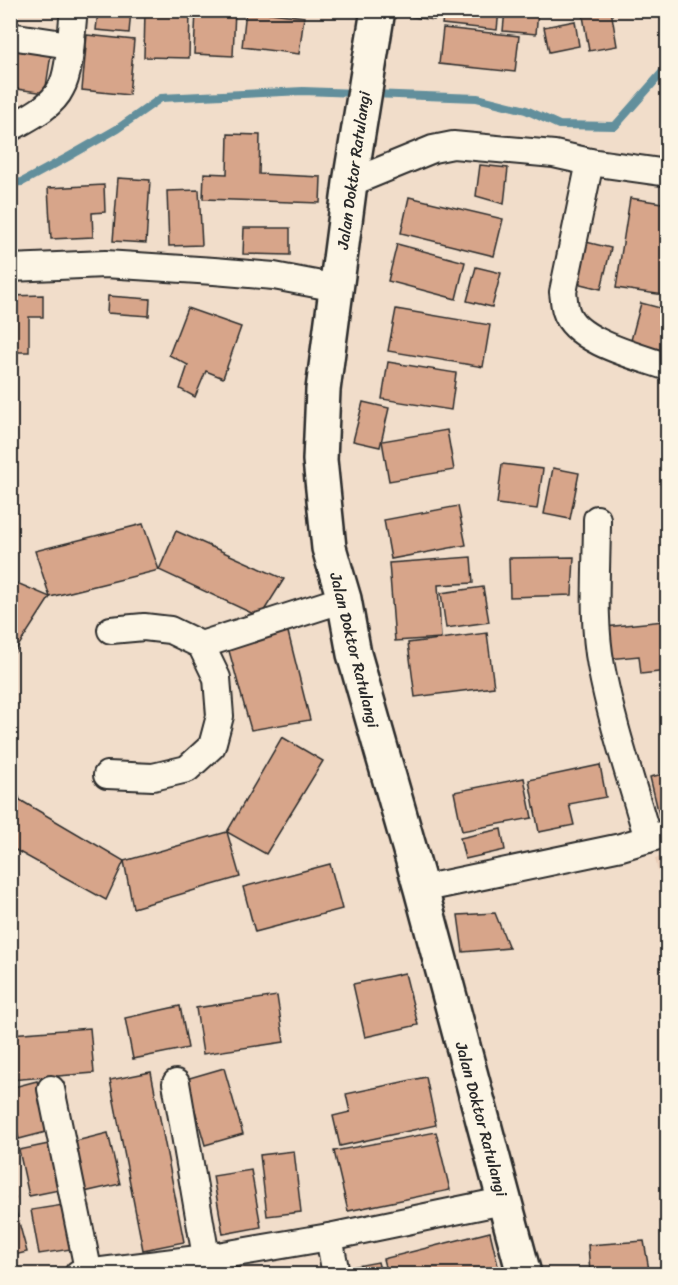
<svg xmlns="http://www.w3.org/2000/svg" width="678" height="1285" font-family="Sriracha,sans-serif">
<rect width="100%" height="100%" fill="#f1ddca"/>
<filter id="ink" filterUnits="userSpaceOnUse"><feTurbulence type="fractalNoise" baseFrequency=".0167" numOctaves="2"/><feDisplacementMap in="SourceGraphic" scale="12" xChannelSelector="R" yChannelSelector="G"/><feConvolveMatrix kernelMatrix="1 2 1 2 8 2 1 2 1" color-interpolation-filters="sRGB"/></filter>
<g filter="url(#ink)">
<!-- built -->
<path fill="#e9ccb7" d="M667,856h1l-1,56 -12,-54z"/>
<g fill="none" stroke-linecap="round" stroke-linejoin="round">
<!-- stream -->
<g stroke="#628f9c" stroke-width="8">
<path d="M372,94l105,4 49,12 33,15 56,1 53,-60"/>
<path d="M10,183l12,-1 46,-25 49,-28 44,-31 142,-7 54,2"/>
</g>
</g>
<!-- building -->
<g fill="#d7a58a" stroke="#2b2b2b" stroke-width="1.5">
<path d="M10,10h7l-2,18h-5z"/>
<path d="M98,10h33l-2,23 -33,-3z"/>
<path d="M145,10h45l-1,48 -45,-1z"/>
<path d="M196,10h39l-2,46 -39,-2z"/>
<path d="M246,10l58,7 -5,37 -57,-7z"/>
<path d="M399,10h36l-1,10 -35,-5z"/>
<path d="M444,10h55l-2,20 -55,-6z"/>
<path d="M505,10h33l-2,24 -33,-3z"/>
<path d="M582,10h29l6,36 -28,5z"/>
<path d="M575,21l4,25 -30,6 -5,-25z"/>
<path d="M443,28l76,8 -4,36 -76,-8z"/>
<path d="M87,35l47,5 -5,55 -47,-5z"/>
<path d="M10,47l41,7 -6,39 -35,-5z"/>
<path d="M228,134l32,1 -1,39 62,3 -1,26 -117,-4 1,-26 23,1z"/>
<path d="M480,165l28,3 -4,36 -28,-8z"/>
<path d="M118,178l32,2 -4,63 -33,-2z"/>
<path d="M104,185l1,27 -13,1 1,24 -42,2 -3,-51z"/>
<path d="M199,190l3,55 -33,1 -2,-55z"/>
<path d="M409,197l94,22 -9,37 -93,-23z"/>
<path d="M630,198l38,6v65l-4,26 -48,-7z"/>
<path d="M244,228h46v27l-47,-1z"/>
<path d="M582,241l29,7 -10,41 -29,-7z"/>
<path d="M397,244l68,18 -9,37 -68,-18z"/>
<path d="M476,267l25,6 -9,34 -25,-6z"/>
<path d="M43,295v22h-14v35h-19v-56z"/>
<path d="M108,296l42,3 -1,17 -42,-3z"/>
<path d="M641,303l27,7v24l-5,18 -33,-8z"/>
<path d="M187,308l54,19 -18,51 -17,-7 -11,26 -15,-8 8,-24 -19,-10z"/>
<path d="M396,309l94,16 -7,42 -95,-16z"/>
<path d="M388,362l68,11 -5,37 -69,-11z"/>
<path d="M363,402l26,6 -9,39 -27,-6z"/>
<path d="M447,430l7,40 -65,11 -7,-40z"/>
<path d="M502,464l41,5 -6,40 -40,-5z"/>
<path d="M553,468l26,5 -9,46 -26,-5z"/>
<path d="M458,506l8,39 -75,14 -7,-39z"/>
<path d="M143,524l16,46 -109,27 -15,-46z"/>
<path d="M176,531l108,48 -24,38 -101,-47z"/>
<path d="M471,557l2,26 -35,2 3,53 -46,3 -6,-78z"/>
<path d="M574,557l-2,38 -62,2 -1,-39z"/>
<path d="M10,580l40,17 -40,62z"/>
<path d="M483,587l6,35 -43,6 -5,-35z"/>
<path d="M664,621l4,50 -27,3 -2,-18 -31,3 -3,-32z"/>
<path d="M287,628l23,92 -59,10 -25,-90z"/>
<path d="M487,633l7,54 -79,10 -7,-54z"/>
<path d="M282,737l41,24 -57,93 -39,-22z"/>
<path d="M600,765l6,32 -37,7 5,21 -35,7 -10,-52z"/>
<path d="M10,773l10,27 -10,3z"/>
<path d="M668,773v48l-7,2 -11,-46z"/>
<path d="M524,778l8,40 -70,13 -8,-39z"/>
<path d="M20,800l104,61 -18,39 -96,-53v-29z"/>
<path d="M501,829l4,21 -40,9 -5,-21z"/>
<path d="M227,832l13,45 -107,31 -9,-47z"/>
<path d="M330,864l12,45 -87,23 -12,-45z"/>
<path d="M495,913l14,35 -46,4 -5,-37z"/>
<path d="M10,921l5,32h-5z"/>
<path d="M405,973l13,52 -53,12 -12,-53z"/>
<path d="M277,996l7,46 -81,12 -7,-46z"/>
<path d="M180,1006l8,42 -55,11 -8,-41z"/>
<path d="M90,1028l4,45 -84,7v-46z"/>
<path d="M224,1068l19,66 -38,11 -19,-66z"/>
<path d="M151,1072l33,170 -41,8 -33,-170z"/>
<path d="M426,1077l10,48 -96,21 -7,-30 17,-4 -4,-18z"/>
<path d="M37,1081l13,50 -31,8 -9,-32v-19z"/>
<path d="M436,1132l14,58 -102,21 -14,-60z"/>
<path d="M108,1133l12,51 -36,8 -12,-50z"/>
<path d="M49,1144l10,46 -30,6 -10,-46z"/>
<path d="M294,1151l7,61 -34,4 -7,-61z"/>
<path d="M251,1170l10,57 -38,7 -10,-58z"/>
<path d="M10,1175l5,24 -5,1z"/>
<path d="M63,1205l8,44 -32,5 -8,-44z"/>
<path d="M15,1208l12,44 -17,4v-47z"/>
<path d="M665,1224h3v44h-4z"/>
<path d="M490,1232l10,42h-113l-4,-15z"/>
<path d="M644,1241l5,29 -59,3 -2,-28z"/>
<path d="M378,1262l3,12h-40l-1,-5z"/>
</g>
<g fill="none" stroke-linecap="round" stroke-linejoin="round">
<!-- minor casing -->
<g stroke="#2b2b2b" stroke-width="30">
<g id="minor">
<path d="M10,36l60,9"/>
<path d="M10,128c18,-10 42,-21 51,-40 10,-17 10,-57 13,-78"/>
<path d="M590,162l-27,130c1,6 1,13 3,19 9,31 74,46 102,56"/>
<path d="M350,183l83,-34 20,-4 101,9 36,8 78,11"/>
<path d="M10,268l95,-4 109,7 60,5 63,12"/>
<path d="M597,519c0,48 -5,100 4,147 11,59 31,116 47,173"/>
<path d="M201,645l143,-46"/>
<path d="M107,775l46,2 34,-8 25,-23 8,-30 -3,-38 -16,-33 -31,-15 -26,-3 -33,3"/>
<path d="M421,889l200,-42 47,-14"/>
<path d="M176,1083l33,191"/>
<path d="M51,1089l38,185"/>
<path d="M329,1237l7,37"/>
<path d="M78,1274l128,-16 123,-21 174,-36"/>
</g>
</g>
<!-- highway casing -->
<g stroke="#2b2b2b" stroke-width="38">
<path id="highway" d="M378,10l-28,173 -27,207 -3,70 9,88 15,51 10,55 67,235 103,385"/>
</g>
<!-- minor -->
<use href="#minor" stroke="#fcf5e5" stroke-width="26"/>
<!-- highway -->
<use href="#highway" stroke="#fcf5e5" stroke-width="33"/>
</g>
</g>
<g text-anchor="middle" stroke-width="4.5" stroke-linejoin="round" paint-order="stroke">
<!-- street labels -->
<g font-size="16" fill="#2b2b2b" stroke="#fcf5e5">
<text transform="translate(353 170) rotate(-82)" y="6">Jalan Doktor Ratulangi</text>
<text transform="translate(355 650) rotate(76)" y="6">Jalan Doktor Ratulangi</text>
<text transform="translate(482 1119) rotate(75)" y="6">Jalan Doktor Ratulangi</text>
</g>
</g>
<!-- margin -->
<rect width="678" height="1285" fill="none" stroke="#fcf5e5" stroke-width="36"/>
<rect x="18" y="18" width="642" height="1249" fill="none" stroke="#2b2b2b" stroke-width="2" filter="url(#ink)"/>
</svg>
